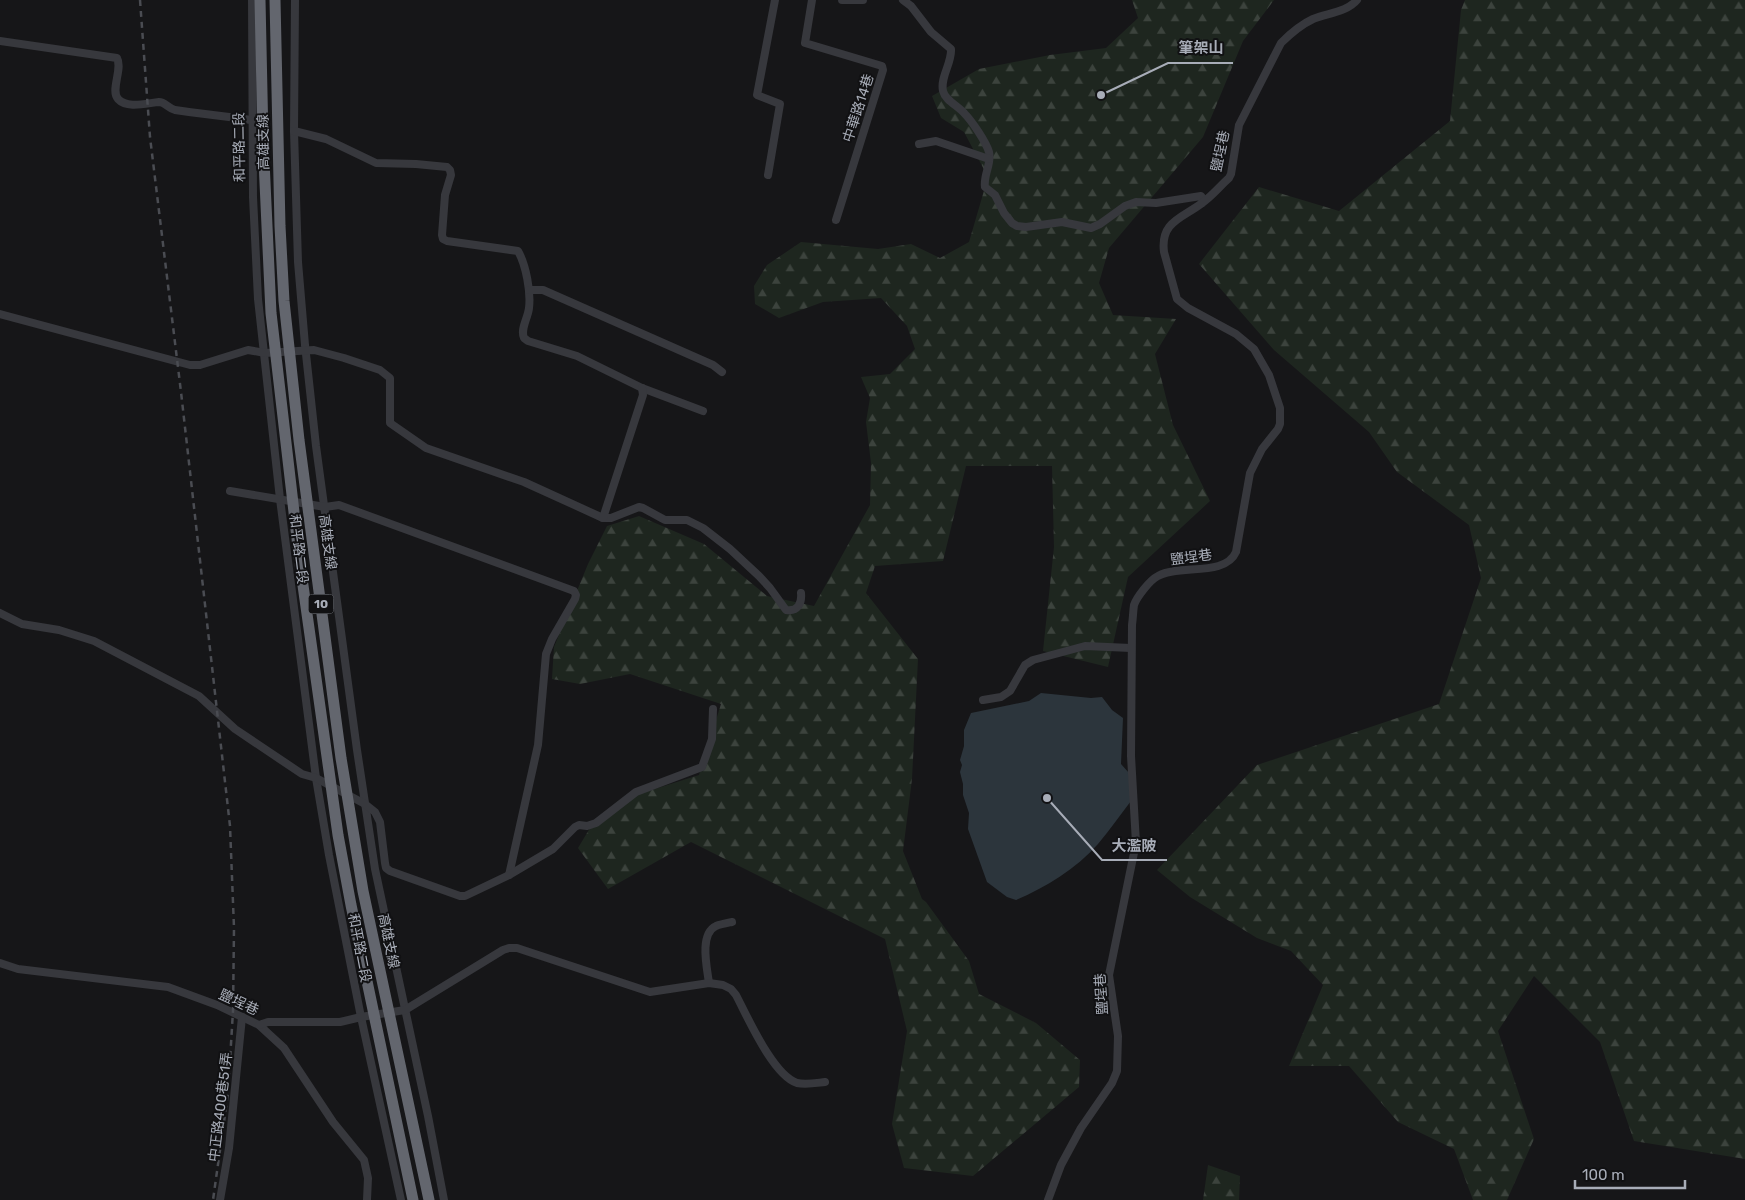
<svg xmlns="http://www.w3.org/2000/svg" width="1745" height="1200" font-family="Rubik,'Noto Sans TC',sans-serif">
<defs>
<pattern id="forest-firs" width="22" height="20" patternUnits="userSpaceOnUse" patternTransform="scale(1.25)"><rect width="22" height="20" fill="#1e261f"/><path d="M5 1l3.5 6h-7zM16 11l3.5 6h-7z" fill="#3c433d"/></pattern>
</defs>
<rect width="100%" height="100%" fill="#161618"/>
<!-- forest -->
<g fill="url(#forest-firs)">
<path d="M1132,0h142l-31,41 -40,96 -94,111 -10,35 14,32 63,4 -21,35 18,71 37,76 -82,76 -20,90 -65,-16 11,-104 -2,-81h-86l-23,95 -68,5 -9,27 52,66 -6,120 -9,72 19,48 4,3 43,59 10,33 57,29 44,37 -1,27 -106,89 -69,-8 -12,-44 15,-93 -22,-92 -194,-97 -83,47 -30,-41 15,-25 27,-23 79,-25 22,-71 -91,-30 -50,10 -28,-5 2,-32 34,-83 19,-38 32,-10 65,28 63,52 47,10 56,-101 1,-42 -5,-41 4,-24 -9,-21 29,-3 25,-25 -8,-23 -26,-28 -58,4 -44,16 -24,-14 -1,-18 13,-21 34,-23 77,7 33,-5 29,14 29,-16 19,-65 -24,-45 -23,-14 -9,-22 47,-27 71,-14 56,-7 32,-30z"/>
<path d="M1465,0h280v1159l-111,-18 -34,-99 -66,-66 -36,55 36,108 -27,61h-34l-19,-51 -56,-27 -49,-56h-60l34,-81 -32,-34 -34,-13 -67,-41 -33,-27 100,-105 182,-61 42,-126 -12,-53 -72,-53 -28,-40 -95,-82 -75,-86 60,-77 80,24 111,-90 11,-111z"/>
<path d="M1208,1165l32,11 -1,24h-36z"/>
</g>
<!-- water -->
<path fill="#2c353c" d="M1041,693l50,5 11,-1 10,13 11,8 -2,46 8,9 2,28c-11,14 -21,29 -33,43 -22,25 -52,43 -82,56l-9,-3 -20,-15 -19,-53 1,-16 -6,-18v-11l-3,-12 2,-7 -2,-5 4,-14v-16l7,-17 58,-12z"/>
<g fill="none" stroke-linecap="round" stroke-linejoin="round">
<!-- minor -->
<g stroke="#37383d" stroke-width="8">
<path d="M252,0l1,197 5,102 22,200 36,279 13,77 32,162 40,183"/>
<path d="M295,0l-1,131 4,131 7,83 11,101 41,304 18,119 53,247 16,84"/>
<path d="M812,0l-7,43 77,23 1,4 -47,150"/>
<path d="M842,0h21"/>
<path d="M903,0l8,6 20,26 20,17c1,14 -11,28 -8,42 2,9 15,15 21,22 8,8 22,29 25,39 3,12 -6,23 -4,35l10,8 9,18 8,10 5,3 9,1 36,-5 29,6 9,-4 25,-18 11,-4 20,1 45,-7 2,3 -1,4"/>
<path d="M0,41l117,17c6,11 -7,32 1,41 9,10 29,4 41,3 6,0 9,6 16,8 25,4 51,6 76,10"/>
<path d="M294,131l32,8 50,24 40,1 31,3 3,3 1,5 -6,20 -3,40 1,4 4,2 71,10c8,14 13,41 11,57 -1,10 -9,21 -5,30l4,3 49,15 65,32 61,23"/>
<path d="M919,144l17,-3 53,18"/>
<path d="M768,175l12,-71 -23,-9 18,-95"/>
<path d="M529,290h14l170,75 9,7"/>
<path d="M0,314l190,51h10l48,-15 17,3 49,-3 30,8 36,12 10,8v45l36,25 98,34 79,36h8l28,-11 4,1 22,12h22l16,8 27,21 29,27 11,12 16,22c12,2 16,-7 15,-17"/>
<path d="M230,491l95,16 14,-2 235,86 2,4 -1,4 -23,40 -6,15 -8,91 -29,130"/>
<path d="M603,518l40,-123 -1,-7"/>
<path d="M0,613l22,11 37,6 35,11 105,55 36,33 67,45 14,4 49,26 10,8 5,10 5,41 1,5 4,3 70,25h5l44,-21 44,-26 22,-22 4,-2 8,1 9,-3 40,-31 66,-25 10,-28 1,-30"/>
<path d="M983,700l18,-3 9,-6 15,-26 8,-5 52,-14 46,2"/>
<path d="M0,963l18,6 150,18 49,18 42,20 25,23 49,74 31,38 4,18 -1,22"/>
<path d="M709,983c-2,-15 -10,-49 7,-57 5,-2 11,-3 16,-4"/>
<path d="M259,1025l9,-3h72l21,-5 44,-7 98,-60 6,-2h8l133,44 59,-9 14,2 8,4 5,6c12,23 37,80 61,88 9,2 19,0 28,-1"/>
<path d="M220,1200l9,-52 13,-131"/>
<path d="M1048,1200l13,-35 20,-37 31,-45 5,-12 1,-35 -9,-61 27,-132 -5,-87 1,-131c1,-7 1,-13 2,-20 2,-6 6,-11 10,-16 4,-5 8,-10 14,-13 22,-12 67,1 78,-24l14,-79 12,-24 16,-20 2,-5v-16l-11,-33 -15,-26 -18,-15 -48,-26 -11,-9 -13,-47c-4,-31 19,-34 38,-49 10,-7 18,-17 27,-25l2,-4 8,-49 42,-82c10,-10 19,-18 32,-24 15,-6 34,-7 44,-19"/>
</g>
<!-- rail -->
<path stroke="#4a4c52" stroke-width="2.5" stroke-dasharray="6 5" stroke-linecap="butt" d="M140,0l10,137 31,255 49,434 4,102 -1,83 -5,82 -15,107"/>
<!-- highway-bridge -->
<g stroke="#63666e" stroke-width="11">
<path d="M260,0l3,139 8,174 29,251 38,271 13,70 62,295"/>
<path d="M275,0l5,226 4,75 15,139 42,318 22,133 66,309"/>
</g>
</g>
<g text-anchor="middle" stroke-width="4" stroke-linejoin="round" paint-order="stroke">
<!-- shield labels -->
<rect fill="#111113" stroke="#7b7e86" stroke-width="1" x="308.5" y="594.5" width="25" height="19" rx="4"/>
<g font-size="12" font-weight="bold" fill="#a8adb8">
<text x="321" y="608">10</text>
</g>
<!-- street labels -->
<g font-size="14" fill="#a8adb8" stroke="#111113">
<text transform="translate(858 108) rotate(-72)" y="5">中華路14巷</text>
<text transform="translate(263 142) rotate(-91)" y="5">高雄支線</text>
<text transform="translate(239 147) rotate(-91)" y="5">和平路二段</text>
<text transform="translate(1220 151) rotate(-78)" y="5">鹽埕巷</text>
<text transform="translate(328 542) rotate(82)" y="5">高雄支線</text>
<text transform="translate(299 549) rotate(83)" y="5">和平路二段</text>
<text transform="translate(1191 557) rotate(-8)" y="5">鹽埕巷</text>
<text transform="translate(389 941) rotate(78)" y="5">高雄支線</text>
<text transform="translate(360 948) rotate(79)" y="5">和平路二段</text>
<text transform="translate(1101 994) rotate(-94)" y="5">鹽埕巷</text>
<text transform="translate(239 1002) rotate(25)" y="5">鹽埕巷</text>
<text transform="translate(220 1107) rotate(-83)" y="5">中正路400巷51弄</text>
</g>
</g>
<!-- callouts -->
<path fill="none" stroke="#a8adb8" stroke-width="2" d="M1101 95L1168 63H1233M1047 798L1102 860H1167"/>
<g fill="#a8adb8" stroke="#111113" stroke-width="2">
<circle cx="1101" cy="95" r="5"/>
<circle cx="1047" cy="798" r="5"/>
</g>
<g font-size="15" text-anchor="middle" font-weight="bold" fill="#a8adb8" stroke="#111113" stroke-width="4" stroke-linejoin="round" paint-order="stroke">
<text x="1201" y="53">筆架山</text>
<text x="1134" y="851">大濫陂</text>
</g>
<!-- scale -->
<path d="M1575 1180v8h110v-8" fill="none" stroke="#a8adb8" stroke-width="2.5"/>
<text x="1582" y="1180" font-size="15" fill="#a8adb8" stroke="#111113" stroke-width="4" paint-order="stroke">100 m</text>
</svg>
